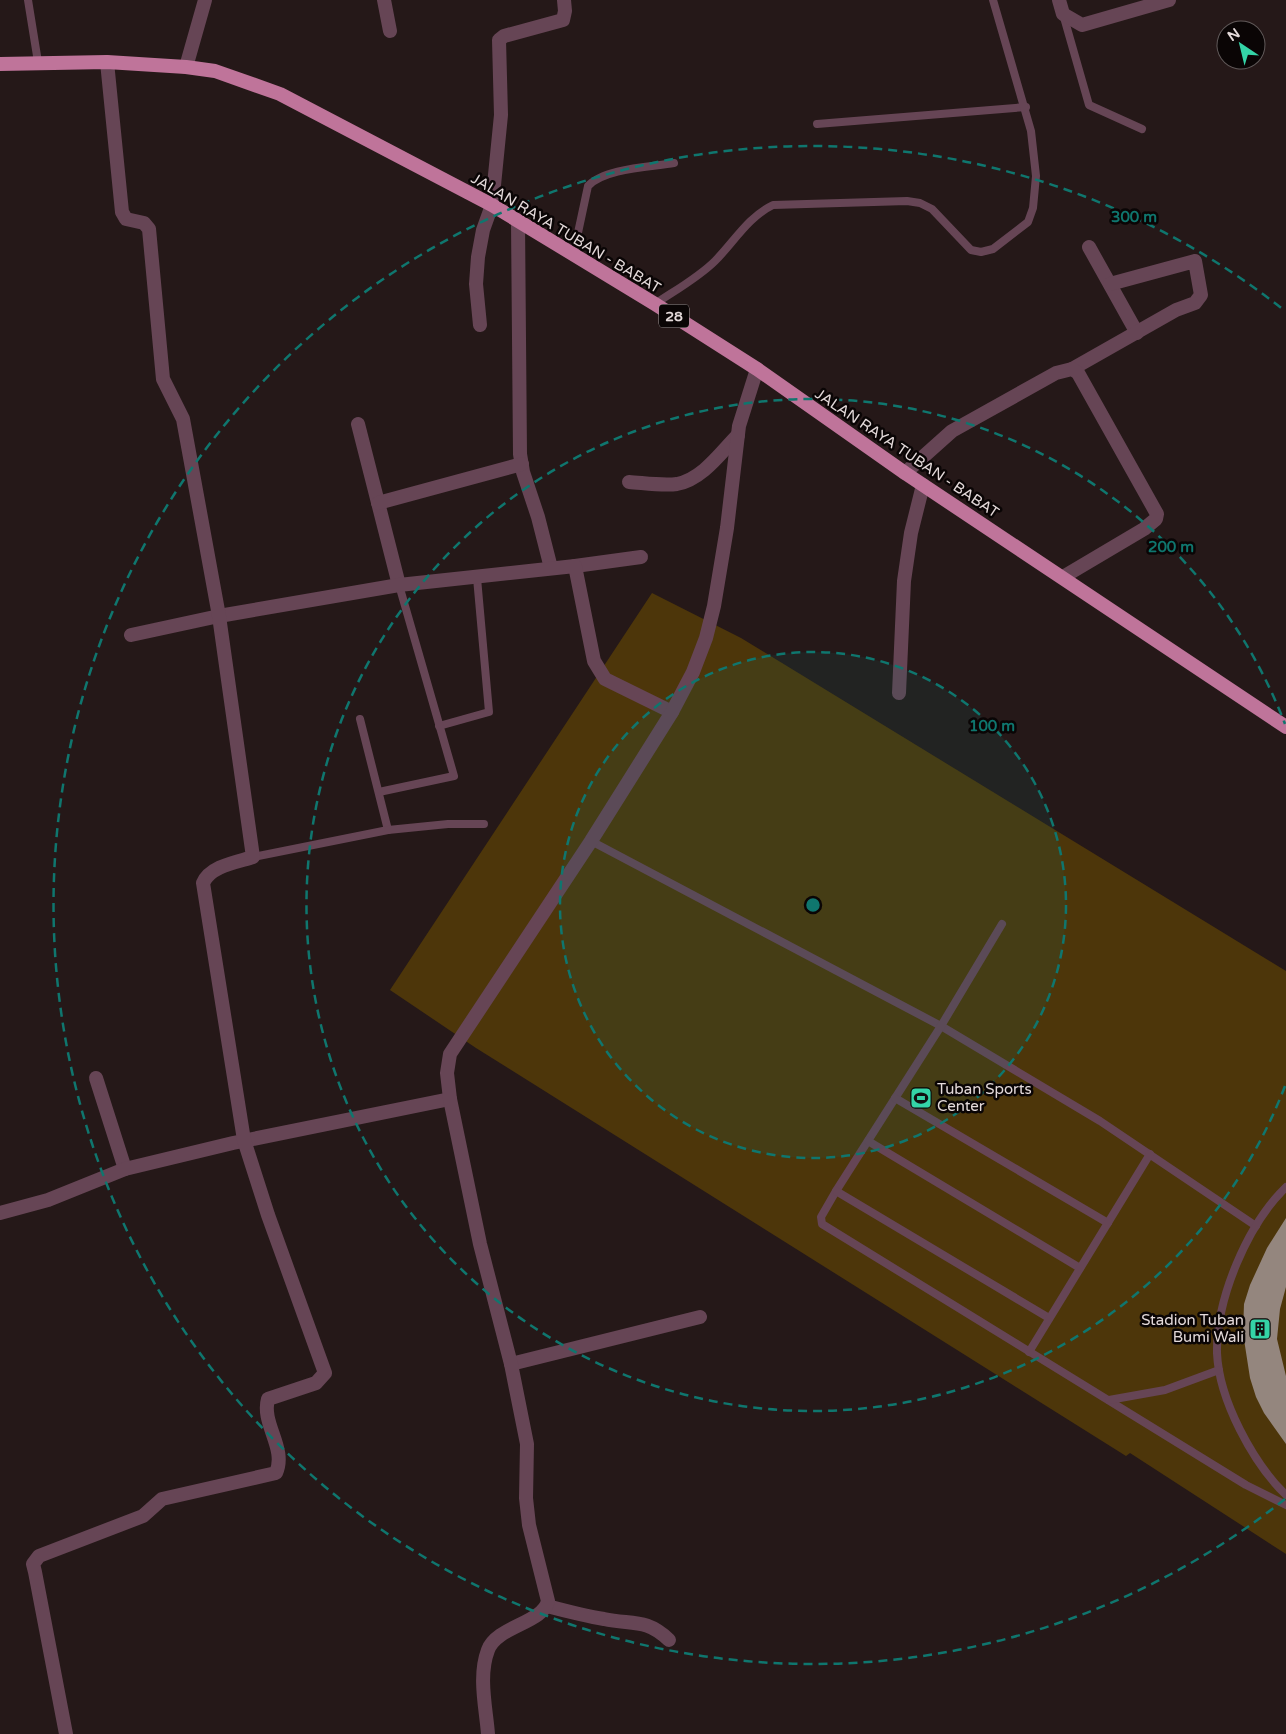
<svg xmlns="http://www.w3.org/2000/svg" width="1286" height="1734" font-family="'Varela Round',sans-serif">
<rect width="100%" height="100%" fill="#251818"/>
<!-- green -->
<path fill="#4d360a" d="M652,593l89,45 545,333v583l-156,-101 -4,3 -650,-408 -86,-58z"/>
<!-- building -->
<path fill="#94867e" d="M1286,1218v69l-6,22 -3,30 9,37v68l-22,-31 -8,-16 -6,-19 -7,-45 1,-29 6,-19 17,-37z"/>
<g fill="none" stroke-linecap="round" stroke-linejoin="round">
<!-- service -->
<g stroke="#664555" stroke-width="8">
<path d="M28,0l10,62"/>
<path d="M1063,14l26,91 53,24"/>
<path d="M817,124l209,-17"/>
<path d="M573,256l15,-70c16,-18 63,-19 86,-23"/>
<path d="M655,304c19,-13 43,-26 60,-43 19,-19 33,-44 58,-56l134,-4 13,2 12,6 39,41 10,2 12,-3 35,-27 5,-14 3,-32 -5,-45 -38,-131"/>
<path d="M360,719l28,111"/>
<path d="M439,726l50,-14 -12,-134"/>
<path d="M379,792l75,-16 -55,-191"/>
<path d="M591,841l350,185 159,95 156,105"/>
<path d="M253,857l135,-27 60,-6h36"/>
<path d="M1002,924l-61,102 -105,165 -15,26 1,7 424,261 40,20"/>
<path d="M895,1098l213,125"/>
<path d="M868,1141l212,127"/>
<path d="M1286,1187c-39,38 -70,112 -69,166 2,47 36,110 69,142"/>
<path d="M836,1191l213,127"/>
<path d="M1029,1352l121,-198"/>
<path d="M1109,1400l56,-10 54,-20"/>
</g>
<!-- minor -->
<g stroke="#664555" stroke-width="14">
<path d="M384,0l6,31"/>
<path d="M1059,0l4,14 19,11 87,-25"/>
<path d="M186,67l19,-67"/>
<path d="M518,222l2,232 3,18 15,45 13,51"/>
<path d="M1089,247l48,86"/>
<path d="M480,325l-4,-41 2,-27 5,-27 9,-25 9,-90 -2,-75 5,-4 59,-16 2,-9 -1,-11"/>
<path d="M1072,369l104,-59 19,-7 6,-8 -6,-34 -85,23"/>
<path d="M358,424l41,161"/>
<path d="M905,473l47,-42 104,-58 16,-4 6,4 79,141 -1,5 -12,10 -81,48"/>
<path d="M629,482c15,1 34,4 48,2 26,-5 44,-32 61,-49"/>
<path d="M378,503l144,-39"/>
<path d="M575,566l66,-9"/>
<path d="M131,635l88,-19 180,-31 176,-19 19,95 11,18 67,33"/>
<path d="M899,693l5,-112 7,-48 12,-48"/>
<path d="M96,1078l29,91"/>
<path d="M0,1213l48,-13 77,-31 108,-26 217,-44"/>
<path d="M511,1364l189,-47"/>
<path d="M547,1606c19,5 38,10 57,13 28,6 42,-1 65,21"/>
<path d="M66,1734l-31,-162 -2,-8 6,-8 104,-40 19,-17 114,-26c11,-25 -15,-49 -8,-74l48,-16 9,-10 -57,-158 -24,-75 -41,-257c7,-17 34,-21 50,-26l-34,-241 -36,-197 -20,-40 -14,-150 -5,-6 -18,-4 -4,-7 -15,-150"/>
<path d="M488,1734c-2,-26 -10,-58 0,-84 9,-24 55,-27 60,-49l-19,-76 -3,-27 1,-54 -16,-80 -31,-120 -30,-145 -3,-26 3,-19 141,-213 81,-129 21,-40 13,-34 8,-32 13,-78 12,-102 18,-57"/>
</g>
<!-- trunk -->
<path stroke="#bf749a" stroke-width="14" d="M0,64l107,-2 79,5 29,4 65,23 212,111 163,99 102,65 148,104 381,254"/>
</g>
<!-- distance rings -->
<circle cx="813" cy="905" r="253" fill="#0f766e" fill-opacity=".12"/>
<g fill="none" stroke="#0f766e" stroke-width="2.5" stroke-dasharray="9 6">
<circle cx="813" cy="905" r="253"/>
<path d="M1285 1086A506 506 0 1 1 1285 724"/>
<path d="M1285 1499A759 759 0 1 1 1285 311"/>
</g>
<!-- icons -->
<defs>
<g id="stadium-square" transform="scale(1.125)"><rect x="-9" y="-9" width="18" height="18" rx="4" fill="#34d4a7" stroke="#0a0505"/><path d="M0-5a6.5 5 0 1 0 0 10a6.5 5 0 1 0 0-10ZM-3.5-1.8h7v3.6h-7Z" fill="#111"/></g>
<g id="building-square" transform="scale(1.125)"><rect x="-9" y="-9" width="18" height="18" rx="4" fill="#34d4a7" stroke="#0a0505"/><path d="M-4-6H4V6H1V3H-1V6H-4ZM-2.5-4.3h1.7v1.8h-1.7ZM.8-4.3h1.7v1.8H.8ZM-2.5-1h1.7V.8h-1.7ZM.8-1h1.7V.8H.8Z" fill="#111"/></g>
</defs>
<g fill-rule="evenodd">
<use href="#stadium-square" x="921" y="1098"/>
<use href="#building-square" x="1260" y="1329"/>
</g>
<g text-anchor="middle" stroke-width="5" stroke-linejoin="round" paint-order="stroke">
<!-- shield labels -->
<rect fill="#0a0505" stroke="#a39a9a" stroke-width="1" x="659" y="304.5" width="30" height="23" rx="4"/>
<g font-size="14" font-weight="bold" fill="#e4dada">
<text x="674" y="321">28</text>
</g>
<!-- street labels -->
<g font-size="15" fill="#e4dada" stroke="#0a0505">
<text transform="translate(566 233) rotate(31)" y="5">JALAN RAYA TUBAN - BABAT</text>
<text transform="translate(907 453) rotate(34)" y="5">JALAN RAYA TUBAN - BABAT</text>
</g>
<!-- poi labels -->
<g font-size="15" fill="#e4dada" stroke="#0a0505" text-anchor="start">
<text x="937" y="1094">Tuban Sports<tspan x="937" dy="17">Center</tspan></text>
<text x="1244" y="1325" text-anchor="end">Stadion Tuban<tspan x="1244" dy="17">Bumi Wali</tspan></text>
</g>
</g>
<circle cx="813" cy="905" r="8" fill="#0f766e" stroke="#0a0505" stroke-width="2.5"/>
<g font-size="15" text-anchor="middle" font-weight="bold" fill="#0f766e" stroke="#0a0505" stroke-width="5" stroke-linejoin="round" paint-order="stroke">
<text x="1134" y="222">300 m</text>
<text x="1171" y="552">200 m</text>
<text x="992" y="731">100 m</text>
</g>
<!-- north arrow -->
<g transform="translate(1241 45) rotate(325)"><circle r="24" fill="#0a0505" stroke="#615a5a"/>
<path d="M0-4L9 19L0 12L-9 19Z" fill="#34d4a7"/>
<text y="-8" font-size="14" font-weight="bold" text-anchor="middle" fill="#e4dada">N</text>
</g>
</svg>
